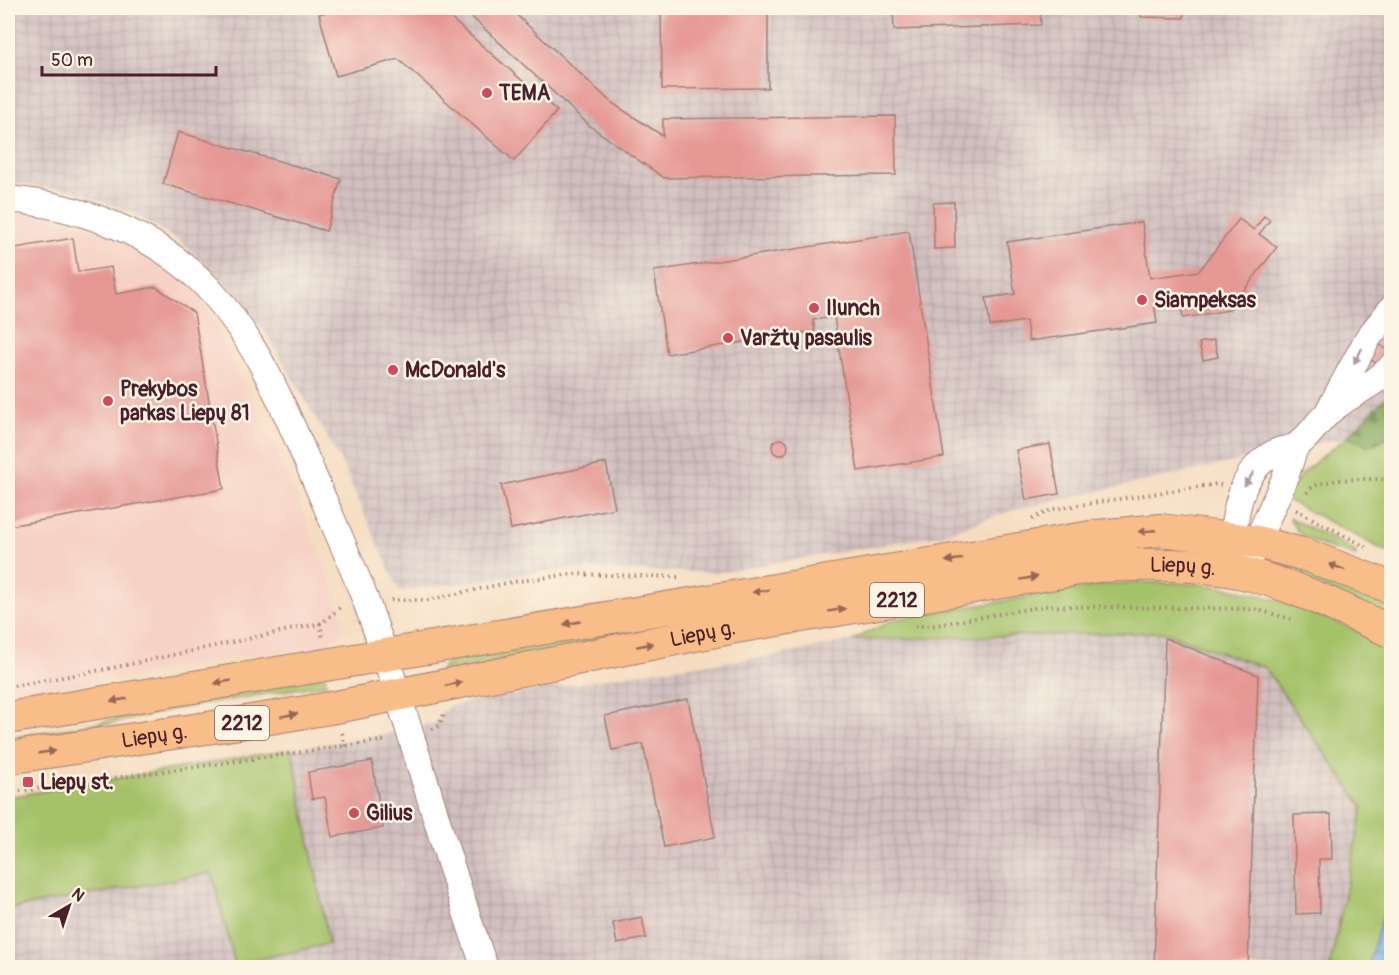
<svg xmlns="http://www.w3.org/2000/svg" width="1399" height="975" font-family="Pangolin,sans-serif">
<defs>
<pattern id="industrial-grid" width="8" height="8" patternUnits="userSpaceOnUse" patternTransform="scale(1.5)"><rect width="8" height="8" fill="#d1bfbf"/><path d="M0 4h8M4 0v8" fill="none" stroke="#b5a4a4"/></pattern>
<pattern id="forest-firs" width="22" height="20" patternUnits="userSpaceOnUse" patternTransform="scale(1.5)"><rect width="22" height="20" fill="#84a85d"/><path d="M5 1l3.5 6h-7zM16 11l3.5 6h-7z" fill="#6e884d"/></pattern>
<pattern id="water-ripples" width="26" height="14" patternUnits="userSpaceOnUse" patternTransform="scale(1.5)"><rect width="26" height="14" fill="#7aaee7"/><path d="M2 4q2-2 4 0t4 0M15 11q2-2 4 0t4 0" fill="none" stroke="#668dbb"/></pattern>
</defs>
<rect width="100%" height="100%" fill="#fcf5e5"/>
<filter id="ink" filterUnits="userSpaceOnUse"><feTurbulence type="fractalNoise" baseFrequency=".0167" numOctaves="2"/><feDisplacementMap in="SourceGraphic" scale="12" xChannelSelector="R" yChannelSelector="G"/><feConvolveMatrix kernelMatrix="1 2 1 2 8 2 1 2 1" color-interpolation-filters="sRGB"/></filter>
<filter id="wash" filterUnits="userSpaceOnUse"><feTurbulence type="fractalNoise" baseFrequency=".008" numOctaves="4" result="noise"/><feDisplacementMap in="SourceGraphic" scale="24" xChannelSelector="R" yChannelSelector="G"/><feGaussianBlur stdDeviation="1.35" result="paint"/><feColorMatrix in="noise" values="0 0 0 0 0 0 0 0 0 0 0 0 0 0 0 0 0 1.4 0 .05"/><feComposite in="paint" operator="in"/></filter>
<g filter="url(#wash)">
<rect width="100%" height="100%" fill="#f5dcc0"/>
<!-- built -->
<path fill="#f6d1c5" d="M8,212l50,5 60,19 45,27 36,29 87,178 41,100 17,50 -6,18 -16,10 -102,11 -110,23 -43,4 -59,10z"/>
<!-- industrial -->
<g fill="url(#industrial-grid)">
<path d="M8,8h1383v384l-44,45 -334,73 -72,25 -224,38 -145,-5 -173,23 -58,-130 -73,-125 -35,-45 -53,-50 -48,-28 -58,-22 -66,-9z"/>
<path d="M1163,632l102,36 98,139 -33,160 -1322,1v-59l205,-36 116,71 -37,-195 74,-11 70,-15 7,-12 9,-6 198,-34 124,-15 79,-16z"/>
</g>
<!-- green -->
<g fill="#a5c269" stroke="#78704a" stroke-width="1.5">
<path d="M1391,435v119l-106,-55c13,-27 38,-43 62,-62l23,9z"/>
<path d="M1290,518l62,31 4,4v3c-22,-8 -59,-13 -66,-38z"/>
<path d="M1290,564l101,44v10l-105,-47z"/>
<path d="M1134,582c29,1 59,0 88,5 61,10 113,34 169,59v241l-23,80h-38l33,-160 -98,-139 -102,-36 -310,8 42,-21 192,-32z"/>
<path d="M718,618l-272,52 -4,-2 5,-6 170,-31z"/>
<path d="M325,676l1,8 -140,23 -109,24 -69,12v-5l71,-11 110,-25z"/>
<path d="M292,749l37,195 -94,20 -23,-91 -204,36v-112z"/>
</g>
<!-- forest -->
<path fill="url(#forest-firs)" stroke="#676444" stroke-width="1.5" d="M1391,392v43l-21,11 -23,-9z"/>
<!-- water -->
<path fill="url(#water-ripples)" stroke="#626689" stroke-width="1.5" d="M1391,887v80h-23z"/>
<g id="blocks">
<!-- building -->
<g fill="#e69895">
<path d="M344,8h95l118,103 -43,50 -116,-102 -62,17 -17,-62z"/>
<path d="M462,8h47l103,95 51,33v-17l232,-3 1,59 -232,3 -74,-52z"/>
<path d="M661,8h107v80l-106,1z"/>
<path d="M893,8h147l1,17 -147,5z"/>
<path d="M1141,8h43v10l-43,-1z"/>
<path d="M178,132l163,47 -15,52 -163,-47z"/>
<path d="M954,202l1,46 -21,1 -1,-46z"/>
<path d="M1264,216l6,4 -11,14 18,13 -48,63 -46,8 -3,-20 -26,4 3,21 -128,18 -3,-20 -36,5 -4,-28 29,-4 -8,-52 135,-20 8,56 49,-7 40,-52 15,11z"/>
<path d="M909,231l35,226 -86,14 -24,-154 -21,3 2,11 -148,23 -13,-83z"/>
<path d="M73,238l5,34 33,-5 5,27 40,-7 38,26 30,176 -216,37v-286l2,9z"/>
<path d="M1214,340l4,17 -15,3 -4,-17z"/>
<path d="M1379,344l13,9 -10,15 -13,-10z"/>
<circle cx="780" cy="447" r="8"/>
<path d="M1050,444l9,50 -33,6 -10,-50z"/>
<path d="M606,463l9,45 -104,21 -10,-44z"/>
<path d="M1165,638l93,37 -10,293h-94z"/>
<path d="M688,699l27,138 -51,10 -21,-103 -31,6 -7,-34z"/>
<path d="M372,761l11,67 -51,9 -7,-40 -13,2 -4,-27z"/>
<path d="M1331,814l1,45h-13l1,54 -24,1 -2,-99z"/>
<path d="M642,917l4,21 -29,6 -4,-21z"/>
</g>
</g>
</g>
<g filter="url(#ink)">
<use href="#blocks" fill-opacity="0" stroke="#a07e76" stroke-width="1.5"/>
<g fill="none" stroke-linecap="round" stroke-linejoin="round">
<!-- minor casing -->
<g stroke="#a07e76" stroke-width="28">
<g id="minor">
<path d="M8,199c72,7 148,34 199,88 50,53 78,122 106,188 18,43 38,86 54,129 44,120 75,244 118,364"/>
<path d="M1329,410l39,-72 24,-30"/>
<path d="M1231,556c3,-37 6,-85 45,-104 5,-3 12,-2 18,-5 12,-6 22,-23 32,-32 19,-20 48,-28 66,-49"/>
<path d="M1249,559l36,-81 10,-31"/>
</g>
</g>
<!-- major casing -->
<g stroke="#a07e76" stroke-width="34">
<g id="major">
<path d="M8,718l1089,-182 64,-6 96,12 49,13 86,33"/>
<path id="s1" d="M8,758l225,-34 103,-17 394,-79 367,-62c48,-2 100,-3 146,7 52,12 100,37 149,59"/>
</g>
</g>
<!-- path -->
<g stroke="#a07e76" stroke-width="4" stroke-dasharray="1.5 4.5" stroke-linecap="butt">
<path d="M1307,493c10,-18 65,-13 85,-14"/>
<path d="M1296,510l70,37"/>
<path d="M1032,519l21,-10 164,-25 4,1"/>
<path d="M391,600h37l84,-18 60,-8 106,3"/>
<path d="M320,623l3,17"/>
<path d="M915,626h15l115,-20 209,3 37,10"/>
<path d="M8,687l104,-19 210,-45 20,-17"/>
<path d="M432,729l7,-3 6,-14"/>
<path d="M342,733l3,14"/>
<path d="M8,793l379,-53"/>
</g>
<!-- minor -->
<use href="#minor" stroke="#fff" stroke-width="26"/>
<!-- major -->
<use href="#major" stroke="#f8bd89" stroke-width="32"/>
</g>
<!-- one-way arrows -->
<defs><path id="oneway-solid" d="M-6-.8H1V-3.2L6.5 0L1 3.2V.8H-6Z" transform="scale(1.5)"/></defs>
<g fill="#ae9aa0">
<use href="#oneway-solid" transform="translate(1358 356) rotate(118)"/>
<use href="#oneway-solid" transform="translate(1249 479) rotate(124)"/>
</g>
<g fill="#986655">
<use href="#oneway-solid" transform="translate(1147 531) rotate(175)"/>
<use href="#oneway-solid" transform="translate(954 560) rotate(171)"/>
<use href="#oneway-solid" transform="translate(1337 567) rotate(-160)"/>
<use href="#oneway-solid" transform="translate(1029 578) rotate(-10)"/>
<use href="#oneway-solid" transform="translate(761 591) rotate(171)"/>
<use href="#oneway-solid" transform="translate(837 610) rotate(-9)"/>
<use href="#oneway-solid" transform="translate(572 623) rotate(170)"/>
<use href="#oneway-solid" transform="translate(645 645) rotate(-11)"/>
<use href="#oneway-solid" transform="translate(223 682) rotate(170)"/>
<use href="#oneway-solid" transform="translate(454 684) rotate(-12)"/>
<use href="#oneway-solid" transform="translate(119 700) rotate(171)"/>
<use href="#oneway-solid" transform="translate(289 715) rotate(-10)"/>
<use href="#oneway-solid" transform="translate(47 752) rotate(-8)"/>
</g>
</g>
<!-- markers -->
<g fill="#d1495b" stroke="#fcf5e5" stroke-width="2">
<circle cx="487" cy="93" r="6"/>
<circle cx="1142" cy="300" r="6"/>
<circle cx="814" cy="308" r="6"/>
<circle cx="728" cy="338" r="6"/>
<circle cx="393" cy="370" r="6"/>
<circle cx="108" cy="401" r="6"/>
<rect x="22" y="776" width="12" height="12" rx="3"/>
<circle cx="354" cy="813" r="6"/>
</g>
<g text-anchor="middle" stroke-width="5" stroke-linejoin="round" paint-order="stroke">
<!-- shield labels -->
<g fill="#fcf5e5" stroke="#7f5f63" stroke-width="1.5">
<rect x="870" y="583" width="54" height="34" rx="4.5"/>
<rect x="215" y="706" width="54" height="34" rx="4.5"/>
</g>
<g font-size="20" font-weight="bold" fill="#4a1f2b">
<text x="897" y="607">2212</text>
<text x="242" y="730">2212</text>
</g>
<!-- poi labels -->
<g font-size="21" font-weight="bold" fill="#4a1f2b" stroke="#fcf5e5" text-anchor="start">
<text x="499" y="100">TEMA</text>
<text x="1154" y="307">Siampeksas</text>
<text x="826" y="315">Ilunch</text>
<text x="740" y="345">Varžtų pasaulis</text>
<text x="405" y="377">McDonald's</text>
<text x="120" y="396">Prekybos<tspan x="120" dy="24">parkas Liepų 81</tspan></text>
<text x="40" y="789">Liepų st.</text>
<text x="366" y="820">Gilius</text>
</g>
<!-- street labels -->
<g font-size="21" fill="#4a1f2b" stroke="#fcf5e5">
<text dy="7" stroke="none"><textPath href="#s1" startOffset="1192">Liepų g.</textPath></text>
<text dy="7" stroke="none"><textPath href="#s1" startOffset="706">Liepų g.</textPath></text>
<text dy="7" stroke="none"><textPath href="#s1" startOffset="148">Liepų g.</textPath></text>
</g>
</g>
<!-- margin -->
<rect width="1399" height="975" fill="none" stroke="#fcf5e5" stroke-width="30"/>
<!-- north arrow -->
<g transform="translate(69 906) rotate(39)" stroke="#fcf5e5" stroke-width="4.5" paint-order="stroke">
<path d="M0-4.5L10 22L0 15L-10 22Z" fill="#4a1f2b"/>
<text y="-9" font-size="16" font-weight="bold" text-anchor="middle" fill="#4a1f2b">N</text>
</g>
<!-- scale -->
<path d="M42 66v9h174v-9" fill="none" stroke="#4a1f2b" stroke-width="3"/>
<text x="51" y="66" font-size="18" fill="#4a1f2b" stroke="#fcf5e5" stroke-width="4.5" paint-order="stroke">50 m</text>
</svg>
